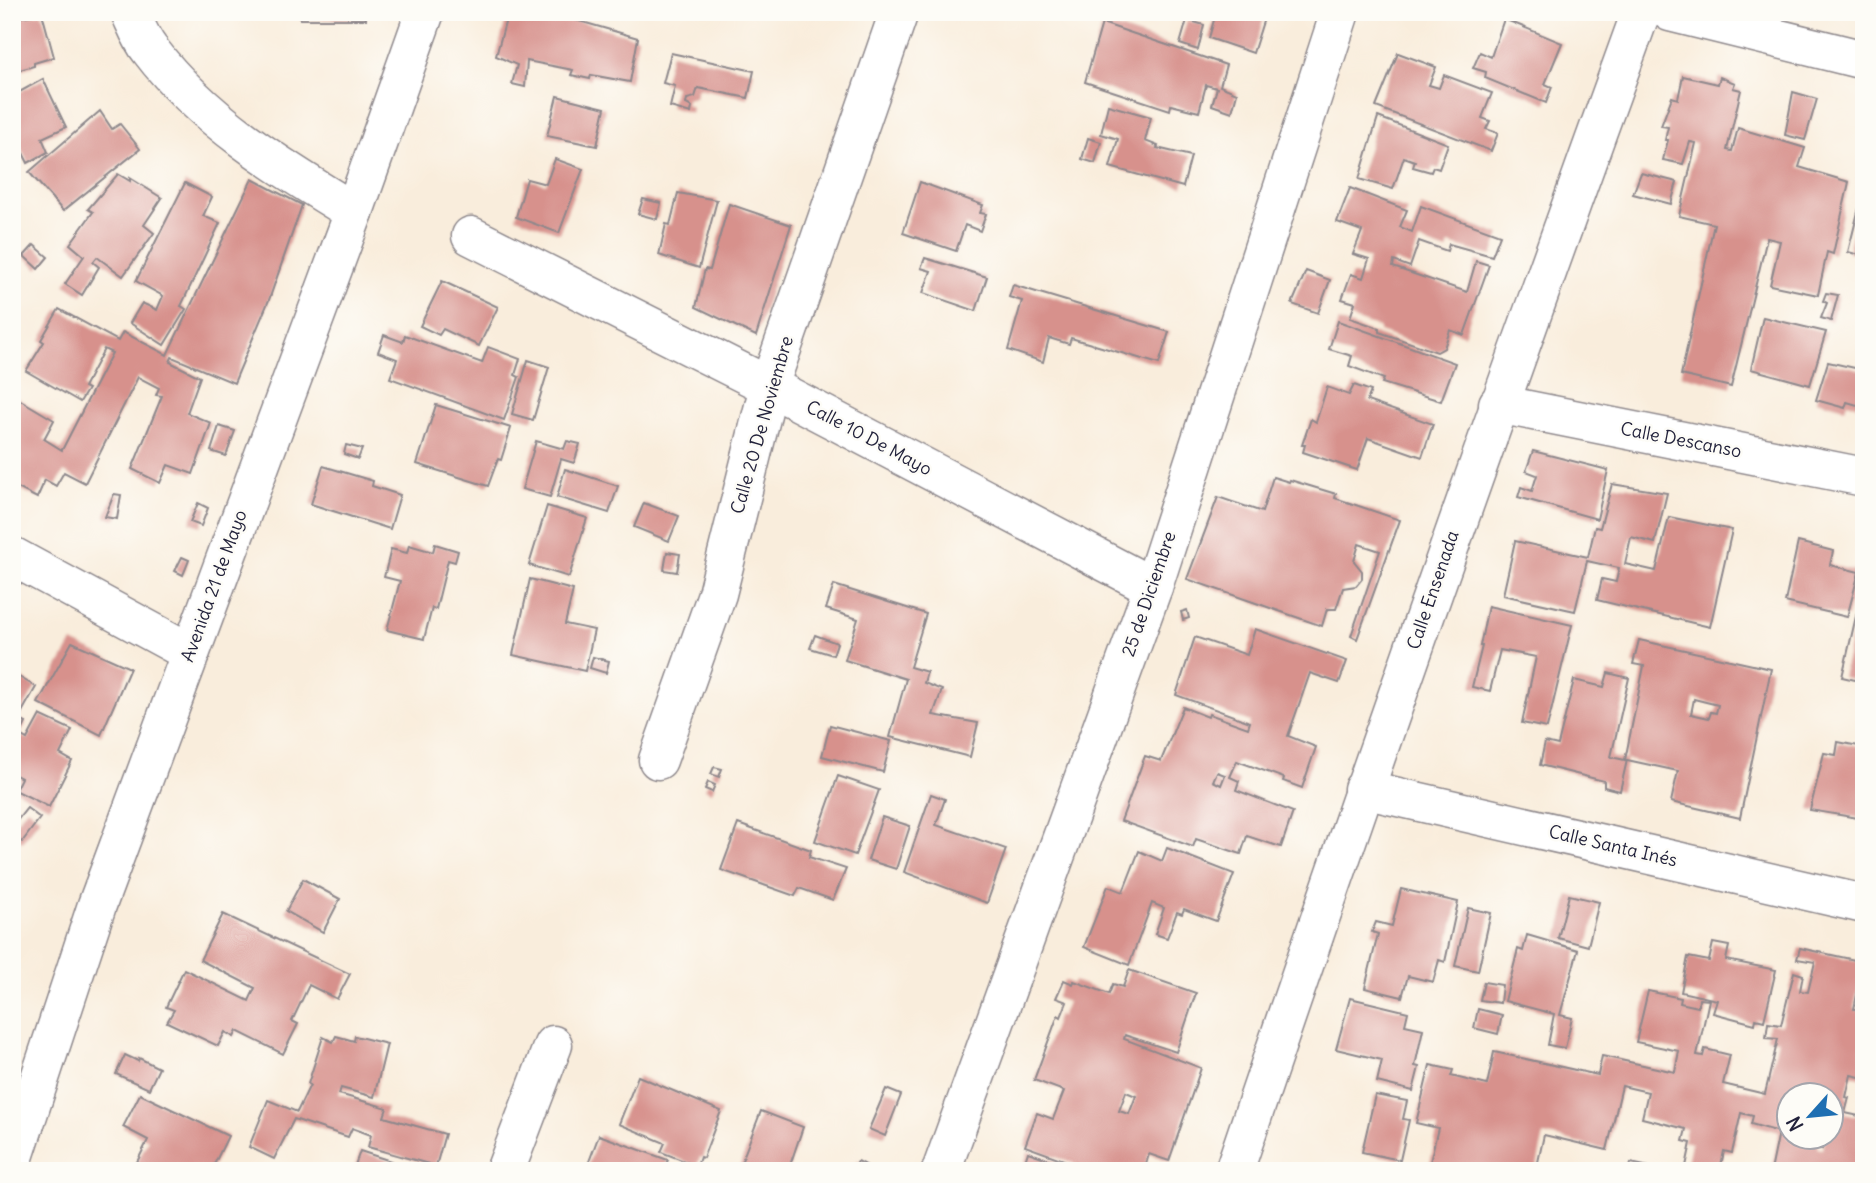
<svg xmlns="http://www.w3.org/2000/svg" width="1876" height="1183" font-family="Delius,sans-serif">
<rect width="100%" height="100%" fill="#fdfcf7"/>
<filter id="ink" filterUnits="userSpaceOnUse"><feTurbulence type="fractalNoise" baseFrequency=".0143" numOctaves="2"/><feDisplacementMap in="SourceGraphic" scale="14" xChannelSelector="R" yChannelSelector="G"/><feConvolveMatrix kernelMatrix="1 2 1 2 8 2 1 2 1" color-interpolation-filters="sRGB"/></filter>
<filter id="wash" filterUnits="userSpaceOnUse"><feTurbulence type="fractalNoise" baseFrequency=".00686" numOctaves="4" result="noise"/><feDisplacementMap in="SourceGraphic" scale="28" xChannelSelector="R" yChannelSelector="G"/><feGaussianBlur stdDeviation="1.57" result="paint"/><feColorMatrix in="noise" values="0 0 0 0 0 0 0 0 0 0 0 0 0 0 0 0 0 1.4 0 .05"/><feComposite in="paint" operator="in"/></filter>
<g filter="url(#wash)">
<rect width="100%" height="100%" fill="#f9eddc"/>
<g id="blocks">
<!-- building -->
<g fill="#d7918c" fill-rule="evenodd">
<rect x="300" y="12" width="66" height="7"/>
<path d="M508,12l36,8 1,-8h3l90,26 -8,44 -39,-7 -1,4 -19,-4 2,-5 -46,-9 -2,26 -13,-3 5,-19 -21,-9z"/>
<path d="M1210,12h56l-13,41 -44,-15 5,-18 -5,-3z"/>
<path d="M42,13l12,44 -20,6v3l-22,6v-53z"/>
<path d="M1504,19l58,24 -17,41 7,3 -6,16 -61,-25 1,-6 -13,-4 7,-16 11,5z"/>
<path d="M1187,20l17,5 -6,25 -18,-6z"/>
<path d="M1102,23l124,42 -6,21 17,7 -5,19 -20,-7 5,-17 -11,-3 -7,27 -28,-7 -1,5 -85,-28z"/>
<path d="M671,53l83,18 -6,27 -50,-10 -3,9 -8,2 -1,5 6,3 -1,6 -21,-6 5,-21 -12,-3z"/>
<path d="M1398,53l38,14 -7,18 10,3 5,-13 48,18 -10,25 8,3 -4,8 12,4 -7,18 -115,-44z"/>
<path d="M1683,76l35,8 2,-7 15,6 -2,5 8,2 -14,60 5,1 6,-23 67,20 -6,19 50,15 -16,72 -6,-2 -9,43 -48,-10 10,-44 -13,-3 -36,149 -50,-12 33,-151 -35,-8 17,-73 -6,-1 -7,22 -20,-4 5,-20h-3l3,-13 -7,-1 11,-29 6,2z"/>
<path d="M43,79l23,48 -24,11 6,14 -20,11 -8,-16 -8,3v-54z"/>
<path d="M1793,92l24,7 -12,41 -20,-5z"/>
<path d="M557,96l48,12 -8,38 -50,-10z"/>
<path d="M1108,105l43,12 -6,24 13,5 -1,2 34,8 -8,31 -73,-20 8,-28 -17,-5z"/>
<path d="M100,111l12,18 8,-5 20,25 -77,62 -34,-39z"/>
<path d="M1378,117l70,27 -9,25 -6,-2 -2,5 -18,-5 2,-6 -11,-4 -11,32 -34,-10z"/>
<path d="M1088,138l13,4 -6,21 -13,-4z"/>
<path d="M555,159l28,10 -24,64 -43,-16 11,-38 19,5z"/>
<path d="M1641,173l36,9 -6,22 -38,-10z"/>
<path d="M118,174l12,7v-3l32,20 -18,27 10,8 -31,43 -26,-19 -4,5 6,5 -17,28 -17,-11 19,-28 -14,-12 23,-32 -5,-3z"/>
<path d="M252,179l50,26 -33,95 -35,83 -62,-26 -2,5 30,15 -13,36 24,10 -18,51 -25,-9 -8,18 -28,-14 30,-73 -6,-1 3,-7 -21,-11 -53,106 -21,-11 -8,14 -11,-6 -8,18 -25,-13v-90l42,25 -10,19 18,11 50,-97 -8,-4 -20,38 4,2 -8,13 -54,-31 18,-29 -3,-2 18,-31 59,32 5,-9 44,23z"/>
<path d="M920,182l63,23 -3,8 6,1 -6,17 -15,-6 -9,26 -53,-18z"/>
<path d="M185,183l27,14 -9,19 17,7 -39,83 5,3 -22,36 -34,-22 12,-20 15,7 6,-14 -27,-15z"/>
<path d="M1350,188l57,22 -7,17 12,5 9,-26 79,29 -8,21 -43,-12 -2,7 -28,-10 -9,26 -16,-6 -1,6 74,25 9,-31 13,4 -25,70 -14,-5 -6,18 -7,4 -58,-20v-4l-29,-10 5,-15 -13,-4 9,-25 12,4 6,-19 -16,-5 9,-23 -25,-9z"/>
<path d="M1863,192h1v64l-16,-4z"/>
<path d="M678,193l39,7 -18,68 -40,-13 7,-31 4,1z"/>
<path d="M643,199l18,4 -4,16 -19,-5z"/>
<path d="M729,204l62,21 -35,111 -60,-29 9,-38 5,1z"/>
<path d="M34,245l14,12 -10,12 -14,-13z"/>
<path d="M925,258l62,19 -11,34 -53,-18 8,-22 -10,-3z"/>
<path d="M1306,271l24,9 -12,33 -26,-9z"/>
<path d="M442,281l56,26 -19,39 -36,-17 -4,6 -19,-9z"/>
<path d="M1013,285l156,47 -10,32 -88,-26 -2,6 -20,-6 -6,24 -35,-12 14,-49 -13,-4z"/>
<path d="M1826,293l12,2 -7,26 -10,-3 6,-15 -4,-2z"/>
<path d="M1763,317l63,15 -16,53 -59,-16z"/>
<path d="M1338,321l117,42 -14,38 -59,-18 2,-4 -35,-13 3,-10 -23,-7z"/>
<path d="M384,335l19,7 2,-7 77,28 6,-16 32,12 -5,16 4,2 -15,43 -114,-42 7,-19 -19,-7z"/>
<path d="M528,360l21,7 -16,53 -21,-6z"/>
<path d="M1828,362l36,8v37l-17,-5 -2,6 -29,-8z"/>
<path d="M1354,385l17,6 -4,10 66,23 -11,33 -54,-19 -11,32 -54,-18 2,-7h-3l9,-26 5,3 11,-35 22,8z"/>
<path d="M436,405l75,23 -10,32 -3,-1 -10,27 -71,-22z"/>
<path d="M219,426l16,5 -9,25 -15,-5z"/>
<path d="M536,441l28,8 3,-8 13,3 -6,19 -13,-4 -11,38 -28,-8z"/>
<path d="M346,445l16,4 -4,10 -14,-5z"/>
<path d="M1533,451l75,19 -11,49 -79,-22 3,-10 11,4 5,-16 -11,-4z"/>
<path d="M323,466l50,15 -1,5 28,9 -10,34 -79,-25z"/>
<path d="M565,469l53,17 -9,27 -52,-16z"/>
<path d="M1273,477l16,5 1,-2 46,14 -1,4 65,22 -43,119 -6,-3 29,-85 -21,-7 -5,17 8,10v8l-6,7 -13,2 -7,21h-9l-5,17 -135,-47 31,-82 44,15z"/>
<path d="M1612,484l55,9 -12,50 -24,-6 -6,27 31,7 13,-54 63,13 -22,97 -113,-27 5,-21 14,3 3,-14 -32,-7 -12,50 -72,-16 12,-54 73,16 7,-30 5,1z"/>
<path d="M114,494l7,1 -4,24 -12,-2z"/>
<path d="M198,503l10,5 -7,18 -11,-4z"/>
<path d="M644,503l35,13 -10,25 -35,-14z"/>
<path d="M547,506l40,12 -18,59 -40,-12z"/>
<path d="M1798,542l35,9 -3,14 29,7 -12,45 -62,-15z"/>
<path d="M435,544l23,7 -3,11 -7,-2 -12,49 -4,-1 -8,31 -37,-9 13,-49 -16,-4 7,-28 16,4 2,-8 24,7z"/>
<path d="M667,552l13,2 -3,18 -13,-2z"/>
<path d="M182,557l7,3 -6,15 -8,-4z"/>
<path d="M530,579l43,11 -8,34 29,6 -9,41 -72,-16z"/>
<path d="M834,585l92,29 -16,53 17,5 -3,11 18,7 -9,25 45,8 -8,34 -80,-20 16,-58 -61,-19 13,-41 -32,-10z"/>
<path d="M1863,586h1v96l-22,-5z"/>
<path d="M1488,606l84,19 -25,103 -25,-5 14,-66 -36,-7 -10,41 -18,-4 10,-41h-2z"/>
<path d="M1187,610l2,8 -6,2 -2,-8z"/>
<path d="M1255,629l92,32 -8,22 -29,-10 -22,63 28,11 -14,41 -19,-7 1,-3 -47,-17 -7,16 9,4 -3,9 57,22 -12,35 -34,-11 -6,18 -45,-15 -3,8 -72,-26 24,-65 16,5 22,-54 25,10 1,-3 39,14 2,-6 -74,-27 19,-58 52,18zM1217,772l8,3 -4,10 -8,-4z"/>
<path d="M815,635l22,8 -4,12 -23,-7z"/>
<path d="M1639,640l132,29 -31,149 -69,-16 7,-31 -51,-11 -7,31 -16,-4v-6l-64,-16 5,-23 13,3 16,-65 30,7 4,-14 21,5 -18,79 14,3 19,-94 -11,-2zM1694,699l24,6 -2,8 -5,-1 -2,6 -18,-4z"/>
<path d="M72,642l58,26 -29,67 -63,-32z"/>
<path d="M593,657l16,4 -3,12 -16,-5z"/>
<path d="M14,674l22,13 -18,32 8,4 -6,12 7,4 13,-24 32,15 -12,24 12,7 -23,46 -34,-17 6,-12 -9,-5z"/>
<path d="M830,725l61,16 -8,31 -61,-16z"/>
<path d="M1838,742l26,5v72l-54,-9 14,-57 12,2z"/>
<path d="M714,767l8,2 -3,8 -8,-3z"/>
<path d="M838,776l41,14 -24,65 -40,-14z"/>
<path d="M708,782l7,3 -3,7 -7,-3z"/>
<path d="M931,794l14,5 -9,26 70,24 -19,54 -83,-31z"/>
<path d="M27,808l13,10 -18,24 -10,-7v-8z"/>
<path d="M882,817l28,9 -14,43 -28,-9z"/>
<path d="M738,824l73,26 -2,7 37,12 -13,31 -34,-12 -4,8 -74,-26z"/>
<path d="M1167,848l67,26 -18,47 -32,-12 -2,5 -5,-2 -10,26 -12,-4 9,-26 -12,-5 -23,62 -45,-18 24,-61 15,6 16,-41 23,10z"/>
<path d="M303,879l37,20 -17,33 -37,-21z"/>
<path d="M1401,889l57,13 -13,60 -6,-2 -6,22 -25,-6 -6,21 -37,-9 13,-54 -6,-2 4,-10 16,4z"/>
<path d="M1569,895l30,7 -11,44 -30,-8z"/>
<path d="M1468,908l23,5 -13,58 -23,-5z"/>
<path d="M223,914l127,60 -13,25 -28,-14 -17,36 6,3 -15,30 -46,-23 -3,6 -9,-5 -7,14 -51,-24 7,-12 -8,-3 18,-38 65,32 6,-13 -55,-28z"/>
<path d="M1527,935l51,15 -18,65 12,3 -7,30 -17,-3 6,-31 -49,-13 13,-52 5,2z"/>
<path d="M1713,943l16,3 -3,14 50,10 -12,51 -8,-2 -1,5 -42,-11 4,-13 -36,-8 7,-35 21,4z"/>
<path d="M1800,948l64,14 -10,47 10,2v67l-13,-3 -5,22 3,1 -4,15 19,4v54h-93l8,-39 -28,-8 2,-8 -12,-3 -9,40 -8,-2 -4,20h-35l6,-28 -8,-2 3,-12 -44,-11 6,-26 -26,-6 -15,64 -63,-15 -8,36h-108l10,-43 -22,-5 14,-58 23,5 -2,6 36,9 7,-33 104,23 4,-19 73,16 4,-21 -43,-9 12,-51 33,7 -1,5 18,4 1,-8 10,1 -12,55 6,1 2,-7 25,6 -7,29 42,10 13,-55 -12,-1 2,-15 13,2 13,-53 9,3 -3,16 8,1 7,-30 -18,-3zM1788,1096h42v42h-6l-2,11 -5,-1 3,-10h-32z"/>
<path d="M1129,970l67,23 -20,59 -51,-17 -1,4 77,29 -32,93 -20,-7 -5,17h-15l-13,-4 -1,4h-93l6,-19 45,16 2,-4 -50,-18 12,-33 16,6 11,-28 -30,-11 24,-65 3,2 6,-15 -11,-4 8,-18 9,4 1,-3 35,13 4,-10 10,3zM1126,1092l10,4 -7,18 -10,-3z"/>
<path d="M1484,982l18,3 -2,18 -20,-3z"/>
<path d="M1350,998l58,14 -3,13 18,4 -8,37 4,1 -6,24 -36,-9 5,-22 -46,-11z"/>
<path d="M1478,1009l24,6 -4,19 -24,-6z"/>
<path d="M336,1036l18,5 1,-5 32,8 -13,53 -33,-9 -2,6 48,14 -3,9 61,17 -9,32 -68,-19 3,-12 -19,-7 -4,9 -54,-18 -20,40 -25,-12 19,-47 29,12 13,-27 -2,-1 15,-47 10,5z"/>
<path d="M125,1055l13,6 1,-3 20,10 -10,21 -33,-15z"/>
<path d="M638,1076l83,35 -18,47 -3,-1 -3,9 -36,-14 4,-9 -46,-19z"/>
<path d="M886,1089l15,6 -16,41 -16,-7z"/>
<path d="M140,1094l88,42 -17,35h-44l-10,-5 -3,5h-15l1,-3 -5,-2 13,-26 -25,-13z"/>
<path d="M1375,1095l32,6 -4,18 6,1 -9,40 -38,-8z"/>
<path d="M761,1111l42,16 -15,44h-50z"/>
<path d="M599,1135l69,25 -2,4 18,7h-90l-7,-4z"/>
<path d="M360,1151l49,16 -1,4h-55z"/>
<path d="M858,1161l15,8 -1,2h-19z"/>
<path d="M1631,1163l32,7v1h-34z"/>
</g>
</g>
</g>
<g filter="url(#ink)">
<use href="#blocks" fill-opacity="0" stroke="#8e888c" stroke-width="2"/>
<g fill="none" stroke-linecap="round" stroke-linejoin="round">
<!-- minor casing -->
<g stroke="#8e888c" stroke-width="41">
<g id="minor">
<path d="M130,12c6,13 11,27 20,38 53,70 130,117 204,162"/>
<path d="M1670,12l194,48"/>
<path d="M471,236l298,150 384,201"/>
<path d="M12,556l177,96"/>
<path d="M658,760l59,-166 52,-208 130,-374"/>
<path d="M1363,789l501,115"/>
<path d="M12,1163l85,-258 257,-693 71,-200"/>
<path d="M505,1171l48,-126"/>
<path d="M941,1171l212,-584 187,-575"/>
</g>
</g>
<!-- tertiary casing -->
<g stroke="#8e888c" stroke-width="41">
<g id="tertiary">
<path d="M1498,404l366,73"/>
<path d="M1234,1171c131,-388 267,-774 407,-1159"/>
</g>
</g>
<!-- minor -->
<use href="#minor" stroke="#fff" stroke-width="38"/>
<!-- tertiary -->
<use href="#tertiary" stroke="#fff" stroke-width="38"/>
</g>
</g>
<g text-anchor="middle" stroke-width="5" stroke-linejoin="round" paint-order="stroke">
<!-- street labels -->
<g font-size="18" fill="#22223b" stroke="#fdfcf7">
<text transform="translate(762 425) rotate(-74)" y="6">Calle 20 De Noviembre</text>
<text transform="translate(869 438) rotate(28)" y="6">Calle 10 De Mayo</text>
<text transform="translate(1681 440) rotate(11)" y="6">Calle Descanso</text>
<text transform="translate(214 586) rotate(-70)" y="6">Avenida 21 de Mayo</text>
<text transform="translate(1433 590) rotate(-71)" y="6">Calle Ensenada</text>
<text transform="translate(1149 594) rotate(-71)" y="6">25 de Diciembre</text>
<text transform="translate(1613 846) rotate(13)" y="6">Calle Santa Inés</text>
</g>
</g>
<!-- margin -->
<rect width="1876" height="1183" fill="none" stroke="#fdfcf7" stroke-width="42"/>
<!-- north arrow -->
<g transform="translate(1810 1116) rotate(243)"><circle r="33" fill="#fdfcf7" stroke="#a5a5ac" stroke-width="2"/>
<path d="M0-5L12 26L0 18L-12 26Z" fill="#1f6fb2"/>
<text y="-10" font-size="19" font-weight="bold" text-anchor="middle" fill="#22223b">N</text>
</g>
</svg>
